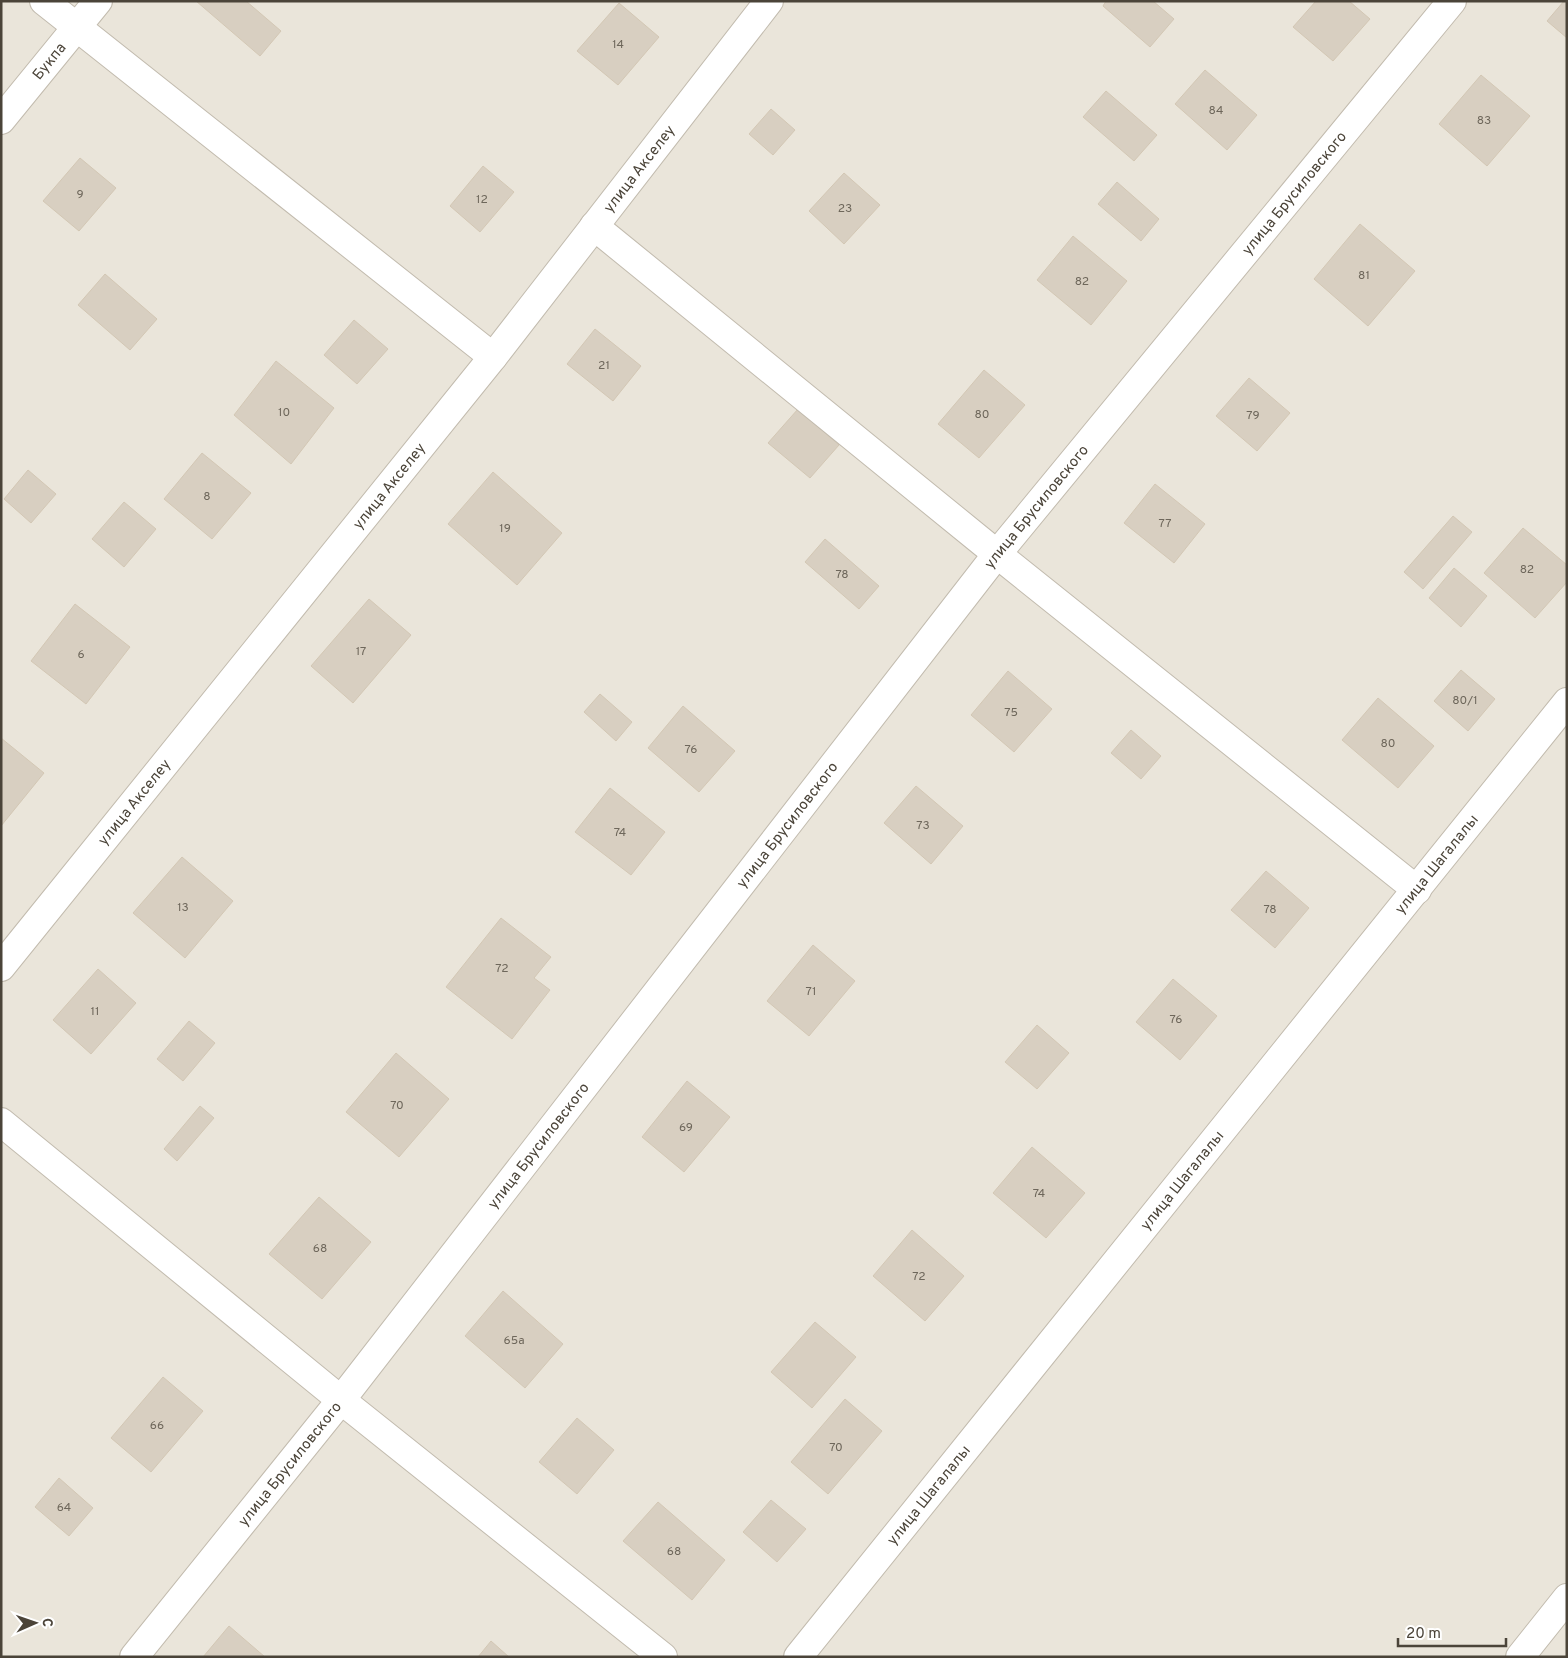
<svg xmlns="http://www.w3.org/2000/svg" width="1568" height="1658" font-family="Overpass,sans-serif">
<rect width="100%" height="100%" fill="#f6f3ec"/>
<!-- residential -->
<rect fill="#eae5da" x="1" y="1" width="1566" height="1656"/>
<!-- building -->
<g fill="#d8cfc1" stroke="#d3c7b4">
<path d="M196,1h50l35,30 -21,25z"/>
<path d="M1106,1h47l21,18 -24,28 -47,-41z"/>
<path d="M1316,1h33l21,18 -37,42 -40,-34z"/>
<path d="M1564,1h3v37l-20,-17z"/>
<path d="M619,3l40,34 -41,48 -41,-34z"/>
<path d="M1205,70l52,45 -30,35 -52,-46z"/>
<path d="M1481,75l49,41 -43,50 -48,-42z"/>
<path d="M1106,91l51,44 -23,26 -51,-44z"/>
<path d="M771,109l24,21 -22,25 -24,-21z"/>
<path d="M80,158l36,30 -37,43 -36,-30z"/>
<path d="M483,166l31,26 -34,40 -30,-26z"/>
<path d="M844,173l36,32 -36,39 -35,-33z"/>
<path d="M1117,182l42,37 -18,22 -43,-37z"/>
<path d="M1360,224l55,47 -47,55 -54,-47z"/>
<path d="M1073,236l54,45 -36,44 -54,-45z"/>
<path d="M105,274l52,45 -27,31 -52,-45z"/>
<path d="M354,320l34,29 -31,35 -33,-29z"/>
<path d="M595,329l46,37 -28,35 -46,-37z"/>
<path d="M276,361l58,47 -43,56 -57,-49z"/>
<path d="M984,370l41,35 -46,53 -41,-34z"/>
<path d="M1249,378l41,35 -33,38 -41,-35z"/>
<path d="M798,409l41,36 -29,33 -42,-35z"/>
<path d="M202,453l49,40 -39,46 -48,-40z"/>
<path d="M28,470l28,24 -25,29 -27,-24z"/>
<path d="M493,472l69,61 -45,52 -69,-61z"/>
<path d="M1155,484l50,40 -31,39 -50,-40z"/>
<path d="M124,502l32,27 -32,38 -32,-28z"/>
<path d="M1453,516l19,16 -49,57 -19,-17z"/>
<path d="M1523,528l44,37v17l-32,36 -51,-45z"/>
<path d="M825,539l54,47 -20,23 -54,-47z"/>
<path d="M1454,568l33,28 -26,31 -32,-29z"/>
<path d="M369,599l42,36 -58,68 -42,-37z"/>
<path d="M75,604l55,43 -44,57 -55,-43z"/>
<path d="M1461,670l34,29 -27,32 -34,-30z"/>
<path d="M1008,671l44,38 -38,43 -43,-37z"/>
<path d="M600,694l32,28 -16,19 -32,-29z"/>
<path d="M1378,698l56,48 -36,42 -56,-48z"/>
<path d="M683,706l52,45 -36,41 -51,-44z"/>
<path d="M1131,730l30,26 -20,23 -30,-26z"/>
<path d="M1,738l43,35 -43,53z"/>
<path d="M916,786l47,40 -32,38 -47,-41z"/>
<path d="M610,788l55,44 -34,43 -56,-43z"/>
<path d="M182,857l51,44 -48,57 -52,-45z"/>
<path d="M1266,871l43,37 -34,40 -44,-38z"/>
<path d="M501,918l50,39 -17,21 16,12 -38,49 -66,-52z"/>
<path d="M813,945l42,36 -46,55 -42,-35z"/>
<path d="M98,969l38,34 -45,51 -38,-34z"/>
<path d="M1173,979l44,37 -37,44 -44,-38z"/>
<path d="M189,1021l26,22 -32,38 -26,-22z"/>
<path d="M1037,1025l32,28 -32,36 -32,-27z"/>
<path d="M396,1053l53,46 -50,58 -53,-45z"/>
<path d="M687,1081l43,36 -46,55 -42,-35z"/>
<path d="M200,1106l14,12 -37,43 -13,-12z"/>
<path d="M1032,1147l53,46 -39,45 -53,-45z"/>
<path d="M319,1197l52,45 -49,57 -53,-45z"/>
<path d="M912,1230l52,46 -39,45 -52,-45z"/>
<path d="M503,1291l60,53 -38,44 -60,-52z"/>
<path d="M815,1322l41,35 -44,51 -41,-36z"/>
<path d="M163,1377l40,34 -52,61 -40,-34z"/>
<path d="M845,1399l37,32 -54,63 -37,-32z"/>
<path d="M577,1418l37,32 -37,44 -38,-32z"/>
<path d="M59,1478l34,30 -24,28 -34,-29z"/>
<path d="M771,1500l35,29 -29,33 -34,-30z"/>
<path d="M658,1502l67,58 -33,40 -69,-59z"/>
<path d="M229,1626l36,31h-62z"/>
<path d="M491,1641l18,16h-31z"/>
</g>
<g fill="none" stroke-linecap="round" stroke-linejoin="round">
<!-- minor casing -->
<g stroke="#c2bbae" stroke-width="30">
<g id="minor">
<path d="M44,1l449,356"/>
<path id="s1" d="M1,120l97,-119"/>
<path d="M594,226l403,328 420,336"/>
<path id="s2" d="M1,967l492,-610 276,-356"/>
<path d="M1,1122l340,278 322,257"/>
<path id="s3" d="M134,1657l207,-257 656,-846 455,-553"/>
<path id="s4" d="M798,1657l769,-955"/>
<path d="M1520,1657l47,-59"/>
</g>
</g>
<!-- minor -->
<use href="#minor" stroke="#fff" stroke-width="28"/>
</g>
<g text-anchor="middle" stroke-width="4.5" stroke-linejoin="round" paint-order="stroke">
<!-- number labels -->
<g font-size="12" fill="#6e675b">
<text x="618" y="48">14</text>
<text x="1216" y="114">84</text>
<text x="1484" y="124">83</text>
<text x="80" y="198">9</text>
<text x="482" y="203">12</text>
<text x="845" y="212">23</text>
<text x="1364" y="279">81</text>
<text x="1082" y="285">82</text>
<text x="604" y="369">21</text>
<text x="284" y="416">10</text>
<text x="982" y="418">80</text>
<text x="1253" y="419">79</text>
<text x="207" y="500">8</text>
<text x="1165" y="527">77</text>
<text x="505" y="532">19</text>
<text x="1527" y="573">82</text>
<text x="842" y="578">78</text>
<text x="361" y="655">17</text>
<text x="81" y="658">6</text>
<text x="1465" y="704">80/1</text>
<text x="1011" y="716">75</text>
<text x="1388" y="747">80</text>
<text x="691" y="753">76</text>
<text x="923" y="829">73</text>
<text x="620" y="836">74</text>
<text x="183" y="911">13</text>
<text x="1270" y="913">78</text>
<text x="502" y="972">72</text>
<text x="811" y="995">71</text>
<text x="95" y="1015">11</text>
<text x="1176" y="1023">76</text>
<text x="397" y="1109">70</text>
<text x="686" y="1131">69</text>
<text x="1039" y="1197">74</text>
<text x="320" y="1252">68</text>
<text x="919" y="1280">72</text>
<text x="514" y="1344">65а</text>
<text x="157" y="1429">66</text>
<text x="836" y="1451">70</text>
<text x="64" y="1511">64</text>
<text x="674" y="1555">68</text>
</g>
<!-- street labels -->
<g font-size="15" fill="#4b4439" stroke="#fff">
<text dy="5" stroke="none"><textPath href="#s1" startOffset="76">Букпа</textPath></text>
<text dy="5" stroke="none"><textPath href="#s2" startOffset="1022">улица Акселеу</textPath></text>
<text dy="5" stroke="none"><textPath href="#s3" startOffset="1868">улица Брусиловского</textPath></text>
<text dy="5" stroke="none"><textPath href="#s2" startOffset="618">улица Акселеу</textPath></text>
<text dy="5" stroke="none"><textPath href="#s3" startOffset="1462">улица Брусиловского</textPath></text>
<text dy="5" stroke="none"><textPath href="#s2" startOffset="212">улица Акселеу</textPath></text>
<text dy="5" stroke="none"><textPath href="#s3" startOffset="1058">улица Брусиловского</textPath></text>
<text dy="5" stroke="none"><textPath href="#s4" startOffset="1018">улица Шагалалы</textPath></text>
<text dy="5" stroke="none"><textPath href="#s3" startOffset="652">улица Брусиловского</textPath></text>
<text dy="5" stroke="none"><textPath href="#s4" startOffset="612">улица Шагалалы</textPath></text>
<text dy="5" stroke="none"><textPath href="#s3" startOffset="248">улица Брусиловского</textPath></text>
<text dy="5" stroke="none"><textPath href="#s4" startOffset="208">улица Шагалалы</textPath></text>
</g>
</g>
<!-- border -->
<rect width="1568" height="1658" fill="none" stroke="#4b4439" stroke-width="5"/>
<!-- north arrow -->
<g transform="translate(35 1623) rotate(88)" stroke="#ffffff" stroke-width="4" paint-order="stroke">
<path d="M0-4L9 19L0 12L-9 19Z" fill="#4b4439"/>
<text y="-8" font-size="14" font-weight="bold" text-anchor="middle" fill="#4b4439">С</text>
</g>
<!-- scale -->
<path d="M1398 1638v8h108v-8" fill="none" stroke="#4b4439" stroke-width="2.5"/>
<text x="1406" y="1638" font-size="15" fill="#4b4439" stroke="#ffffff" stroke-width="4" paint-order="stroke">20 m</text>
</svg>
